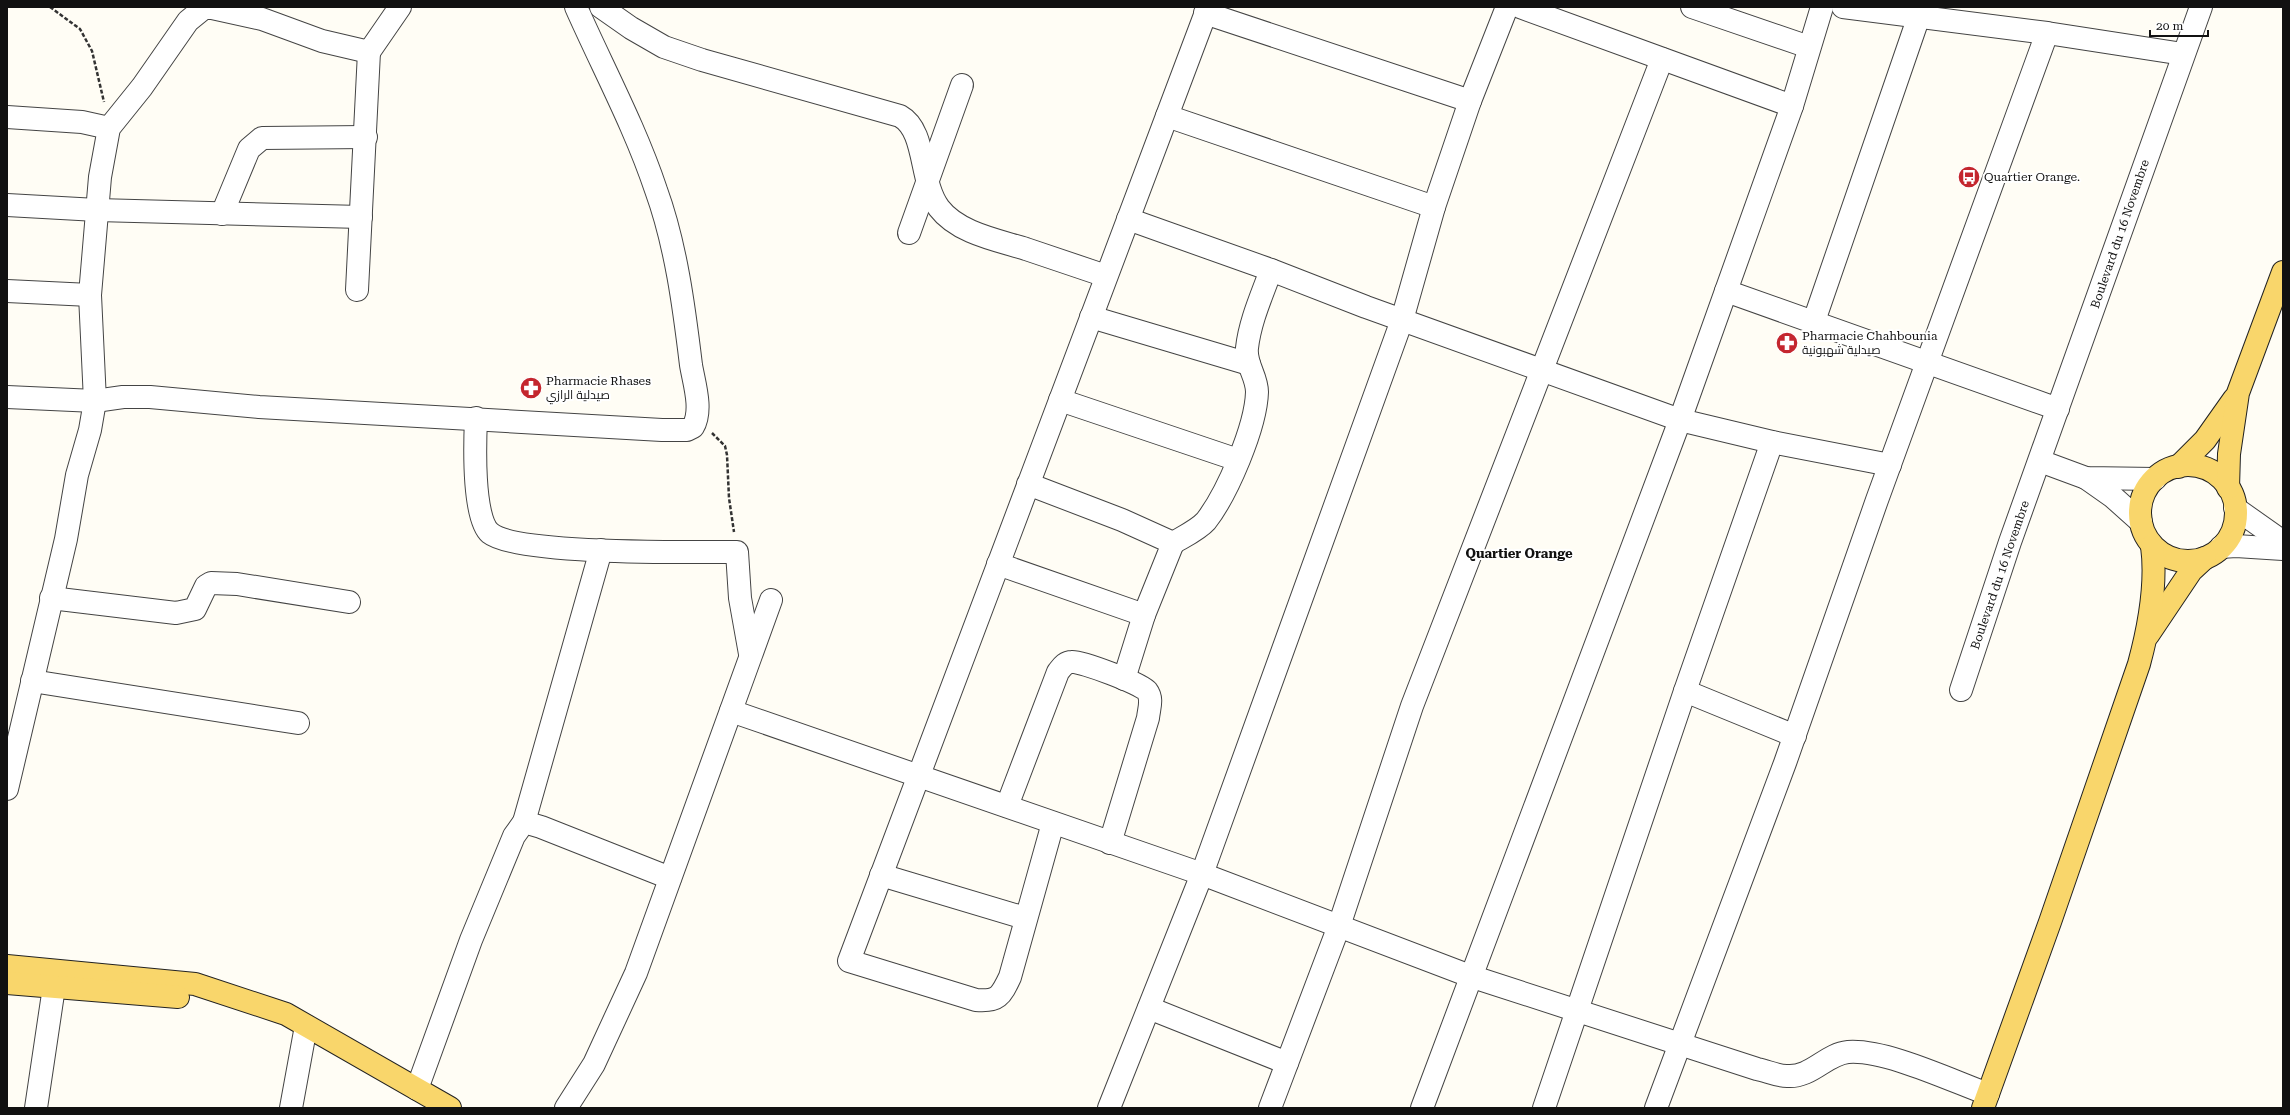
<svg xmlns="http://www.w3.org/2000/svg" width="2290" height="1115" font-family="'Roboto Serif',Cairo,serif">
<rect width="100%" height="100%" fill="#fffdf5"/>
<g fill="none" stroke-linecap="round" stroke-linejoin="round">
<!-- minor casing -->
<g stroke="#444" stroke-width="24">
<g id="minor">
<path d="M601,7l30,21 33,19 38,13 198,56c27,15 19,65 39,92 19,25 58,32 87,41 26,9 53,18 80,27"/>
<path d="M1520,7l272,99"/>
<path d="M1692,7l117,40"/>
<path d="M1843,7l204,26 136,21"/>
<path d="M1205,13l265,88"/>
<path d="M1167,116l267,91"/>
<path d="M7,117l75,5 27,6"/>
<path d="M7,205l90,5 264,7"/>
<path d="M222,214l27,-65 13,-11 104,-1"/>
<path d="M1128,219l143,51 95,37 314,113 92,22 118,23"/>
<path d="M909,233l53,-148"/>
<path d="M357,290l12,-238"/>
<path d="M7,291l83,4"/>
<path d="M1726,291l332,118"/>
<path d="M1091,317l158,47"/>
<path d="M1814,321l105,-305"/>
<path d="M7,397l88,4 28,-4h27l109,10 403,23h25l6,-3c10,-17 1,-44 -2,-62 -7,-58 -15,-120 -35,-175 -21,-63 -53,-122 -80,-183"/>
<path d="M1060,400l178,60"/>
<path d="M476,418c-1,23 -4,100 14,115 27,22 204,19 247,19l3,46 10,56"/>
<path d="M2040,461l46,17 69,1"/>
<path d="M2086,478l27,19 28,25"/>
<path d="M1028,484l94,36 51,23 -29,72 -20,64"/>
<path d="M2235,508l48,34"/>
<path d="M1173,543c10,-6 25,-13 33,-22 21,-27 50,-94 51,-129 0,-16 -12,-28 -10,-44 3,-27 15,-53 24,-78"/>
<path d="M2221,547l15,-1 47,3"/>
<path d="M998,564l146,51"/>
<path d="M51,598l125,15 19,-4 11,-23 5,-3 26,1 112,18"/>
<path d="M32,681l266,42"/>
<path d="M1961,690l49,-148 191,-535"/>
<path d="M1685,691l110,45"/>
<path d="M731,711l471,163 268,102 287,93c10,2 20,7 30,7 24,2 39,-22 61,-24 37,-3 104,29 140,42"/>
<path d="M7,789l59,-250 11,-64 13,-45 5,-29 -5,-106 10,-118 9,-49 33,-41 46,-66 16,-13h8l50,11 60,22 47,11 31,-45"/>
<path d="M1007,806l51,-134c4,-5 7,-10 14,-10 9,-1 70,22 75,29 6,8 2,17 1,27l-38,125"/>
<path d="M524,822l77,-272"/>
<path d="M1053,823l-43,154c-9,19 -12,25 -34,23l-127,-39 359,-954"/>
<path d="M881,875l144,43"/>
<path d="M1149,1008l138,55"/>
<path d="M417,1089l54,-149 43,-104 10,-14 17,5 129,51"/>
<path d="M36,1108l18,-121"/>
<path d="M291,1108l15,-82"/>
<path d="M566,1108l28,-44 42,-91 135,-373"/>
<path d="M1109,1108l93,-234 200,-554 32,-113 36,-106 37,-94"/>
<path d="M1270,1108l69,-182 73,-220 250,-647"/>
<path d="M1422,1108l258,-688 112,-314 30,-99"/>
<path d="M1544,1108l141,-417 87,-249"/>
<path d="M1656,1108l129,-345 92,-263 170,-467"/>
</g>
</g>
<!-- major casing -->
<g stroke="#222" stroke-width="24">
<g id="major">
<circle cx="2188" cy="513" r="48"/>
<path d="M2178,467l27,-27 29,-41"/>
<path d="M2228,488l1,-34 9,-61 45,-121"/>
<path d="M2148,635l43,-64 14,-13"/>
<path d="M7,966l188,18 91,30 164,94"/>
<path d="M7,983l171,14"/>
<path d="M1983,1108l67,-186 89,-258c10,-37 18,-81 13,-118"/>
</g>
</g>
<!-- path -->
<g stroke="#333" stroke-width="2.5" stroke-dasharray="4 2" stroke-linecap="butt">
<path d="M50,7l30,22 12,22 12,51"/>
<path d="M712,433l13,13 2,9 2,43 5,34"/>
</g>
<!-- minor -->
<use href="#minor" stroke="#fff" stroke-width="22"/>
<!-- major -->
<use href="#major" stroke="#f9d66b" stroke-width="22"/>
</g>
<!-- icons -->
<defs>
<g id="bus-disc" transform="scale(1.15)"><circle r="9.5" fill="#c4262e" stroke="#fff"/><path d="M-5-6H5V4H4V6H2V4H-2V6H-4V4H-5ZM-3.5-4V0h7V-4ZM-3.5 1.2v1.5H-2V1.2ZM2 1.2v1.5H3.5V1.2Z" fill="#fff"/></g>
<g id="pharmacy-disc" transform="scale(1.15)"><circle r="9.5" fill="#c4262e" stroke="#fff"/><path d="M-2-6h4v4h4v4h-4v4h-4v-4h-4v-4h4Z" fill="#fff"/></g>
</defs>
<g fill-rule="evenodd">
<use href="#bus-disc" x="1969" y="177"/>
<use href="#pharmacy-disc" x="1787" y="343"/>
<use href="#pharmacy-disc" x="531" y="388"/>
</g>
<g text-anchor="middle" stroke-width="4" stroke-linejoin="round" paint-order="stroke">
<!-- poi labels -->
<g font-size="12" fill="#111" stroke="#fff" text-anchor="start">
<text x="1984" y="181">Quartier Orange.</text>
<text x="1802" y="340">Pharmacie Chahbounia<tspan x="1802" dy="14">صيدلية شهبونية</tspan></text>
<text x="546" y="385">Pharmacie Rhases<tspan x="546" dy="14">صيدلية الرازي</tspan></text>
</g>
<!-- street labels -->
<g font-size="12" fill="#111" stroke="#fff">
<text transform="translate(2120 234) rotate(-71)" y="4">Boulevard du 16 Novembre</text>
<text transform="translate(2000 575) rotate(-71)" y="4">Boulevard du 16 Novembre</text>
</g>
<!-- neighbourhood labels -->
<g font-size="13" font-weight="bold" fill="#111" stroke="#fff">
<text x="1519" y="558">Quartier Orange</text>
</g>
</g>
<!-- border -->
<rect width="2290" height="1115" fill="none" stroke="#111111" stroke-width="16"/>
<!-- scale -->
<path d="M2150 30v6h58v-6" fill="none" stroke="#111111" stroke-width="2"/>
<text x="2156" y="30" font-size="12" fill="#111111" stroke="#ffffff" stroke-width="3" paint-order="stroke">20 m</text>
</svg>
